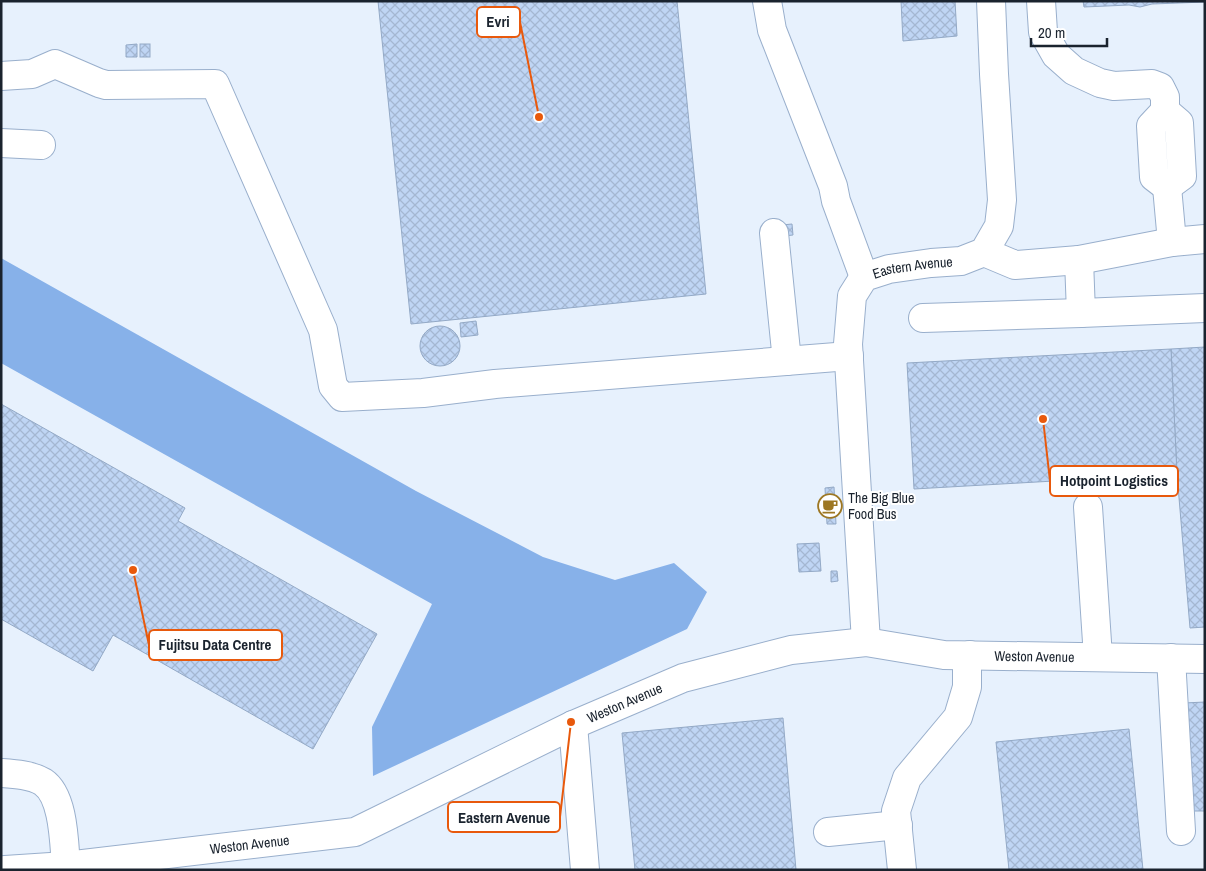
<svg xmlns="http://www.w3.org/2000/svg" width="1206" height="871" font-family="'Archivo Narrow',sans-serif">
<defs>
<pattern id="building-cross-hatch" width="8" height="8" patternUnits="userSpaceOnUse" patternTransform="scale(1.25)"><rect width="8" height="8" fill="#bfd5f4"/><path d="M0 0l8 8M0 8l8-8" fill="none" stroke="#a4b7d2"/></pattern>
</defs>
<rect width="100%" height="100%" fill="#e7f1fd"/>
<!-- water -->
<path fill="#87b1e9" d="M1,258l415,233 127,66 72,23 59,-17 33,29 -20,37 -314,147 -1,-49 60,-123 -431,-241z"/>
<!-- building -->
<g fill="url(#building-cross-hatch)" stroke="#93a9c6">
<path d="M378,1h299l29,293 -295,30z"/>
<path d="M901,1h54l2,35 -54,5z"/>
<path d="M1083,1h122v1l-53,2 -12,3 -11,-2 -45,2z"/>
<path d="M137,44v13h-11v-12z"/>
<rect x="140" y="44" width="10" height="13"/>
<path d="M792,224l1,11 -9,1 -2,-11z"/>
<path d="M476,321l2,14 -17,2 -1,-14z"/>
<circle cx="440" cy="346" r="20"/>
<path d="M1205,347v280l-15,1 -13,-154 -6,-125z"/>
<path d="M1171,349l6,125 -263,15 -7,-126z"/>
<path d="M1,404l184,104 -7,13 199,113 -64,115 -200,-114 -20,36 -92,-52z"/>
<path d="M834,487l2,37h-9l-2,-36z"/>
<path d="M819,543l2,28 -22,1 -2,-28z"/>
<path d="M831,571h6l1,10 -7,1z"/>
<path d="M1205,702v109h-14l-7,-108z"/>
<path d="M783,718l13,152h-161l-13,-137z"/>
<path d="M1129,729l14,141h-134l-13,-128z"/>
</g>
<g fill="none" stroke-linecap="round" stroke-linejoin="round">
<!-- minor casing -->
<g stroke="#99afcc" stroke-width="30">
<g id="minor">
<path d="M767,1l5,29 61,156 3,15 28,76"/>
<path d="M1041,1l2,31 13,23 18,16 26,12 14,3 38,-2 8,3 5,10v14l14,12 3,53 -15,11 -13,-10 -3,-51 14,-15"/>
<path d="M1,76l31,-2 23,-10 44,19 7,2 109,-1 108,246 10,56 9,11 81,-4 72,-9 354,-28"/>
<path d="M1,143l40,2"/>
<path d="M1167,187l5,55"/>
<path d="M774,233l13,128"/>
<path d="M984,252l31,13 64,-5 93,-18 33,-3"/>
<path d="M1079,260l2,53"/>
<path d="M923,318l158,-5 124,-5"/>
<path d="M1088,507l10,150"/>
<path id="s1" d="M866,642l-18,-298 4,-48 12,-19 25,-8 42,-6 30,-2 23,-9 15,-26 3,-26 -8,-126 -3,-73"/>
<path d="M1171,658l10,173"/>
<path d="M573,725l12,145"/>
<path d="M1,773c14,1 30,2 42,9 21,14 21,61 23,84"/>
<path d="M828,832l70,-7"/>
<path id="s2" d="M5,870l61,-4 289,-34 218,-107 110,-47 108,-28 75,-8 78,13 261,4"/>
<path d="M902,870l-6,-59 11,-33 51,-61 9,-30v-24l3,-8"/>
</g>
</g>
<!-- minor -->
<use href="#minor" stroke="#fff" stroke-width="28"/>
</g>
<!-- icons -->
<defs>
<g id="cafe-ring" transform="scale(1.25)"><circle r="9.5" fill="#fff" stroke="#9d7723" stroke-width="1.5"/><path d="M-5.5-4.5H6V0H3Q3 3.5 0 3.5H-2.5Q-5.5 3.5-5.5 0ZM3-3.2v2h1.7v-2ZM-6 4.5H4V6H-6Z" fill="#9d7723"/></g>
</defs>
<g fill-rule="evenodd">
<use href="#cafe-ring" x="830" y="506"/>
</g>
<g text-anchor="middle" stroke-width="4" stroke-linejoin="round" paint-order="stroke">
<!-- street labels -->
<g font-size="14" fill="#1a232e" stroke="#fff">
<text dy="5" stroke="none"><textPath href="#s1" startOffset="419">Eastern Avenue</textPath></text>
<text dy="5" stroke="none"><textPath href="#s2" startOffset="1071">Weston Avenue</textPath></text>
<text dy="5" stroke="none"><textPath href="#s2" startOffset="651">Weston Avenue</textPath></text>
<text dy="5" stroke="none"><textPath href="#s2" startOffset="246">Weston Avenue</textPath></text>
</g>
<!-- poi labels -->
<g font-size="14" fill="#1a232e" stroke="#fff" text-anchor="start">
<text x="848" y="503">The Big Blue<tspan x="848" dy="16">Food Bus</tspan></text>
</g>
</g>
<!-- callouts -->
<path fill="none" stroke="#e8590c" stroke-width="2" d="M539 117L520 22M1043 419L1050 481M133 570L149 645M571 722L560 817"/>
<g fill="#e8590c" stroke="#fff" stroke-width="2">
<circle cx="539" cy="117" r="5"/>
<circle cx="1043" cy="419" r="5"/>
<circle cx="133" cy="570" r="5"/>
<circle cx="571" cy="722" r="5"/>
</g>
<g fill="#fff" stroke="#e8590c" stroke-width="2">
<rect x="477" y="7" width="43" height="30" rx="5"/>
<rect x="1050" y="466" width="128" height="30" rx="5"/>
<rect x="149" y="630" width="133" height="30" rx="5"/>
<rect x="448" y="802" width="112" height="30" rx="5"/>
</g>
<g font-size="15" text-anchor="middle" font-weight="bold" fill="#1a232e">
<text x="498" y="27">Evri</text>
<text x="1114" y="486">Hotpoint Logistics</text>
<text x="215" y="650">Fujitsu Data Centre</text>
<text x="504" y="823">Eastern Avenue</text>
</g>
<!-- border -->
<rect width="1206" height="871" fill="none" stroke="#1a232e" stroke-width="5"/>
<!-- scale -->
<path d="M1031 38v8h76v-8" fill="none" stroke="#1a232e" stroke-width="2.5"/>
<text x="1038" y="38" font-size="15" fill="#1a232e" stroke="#ffffff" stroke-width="4" paint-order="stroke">20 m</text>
</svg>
